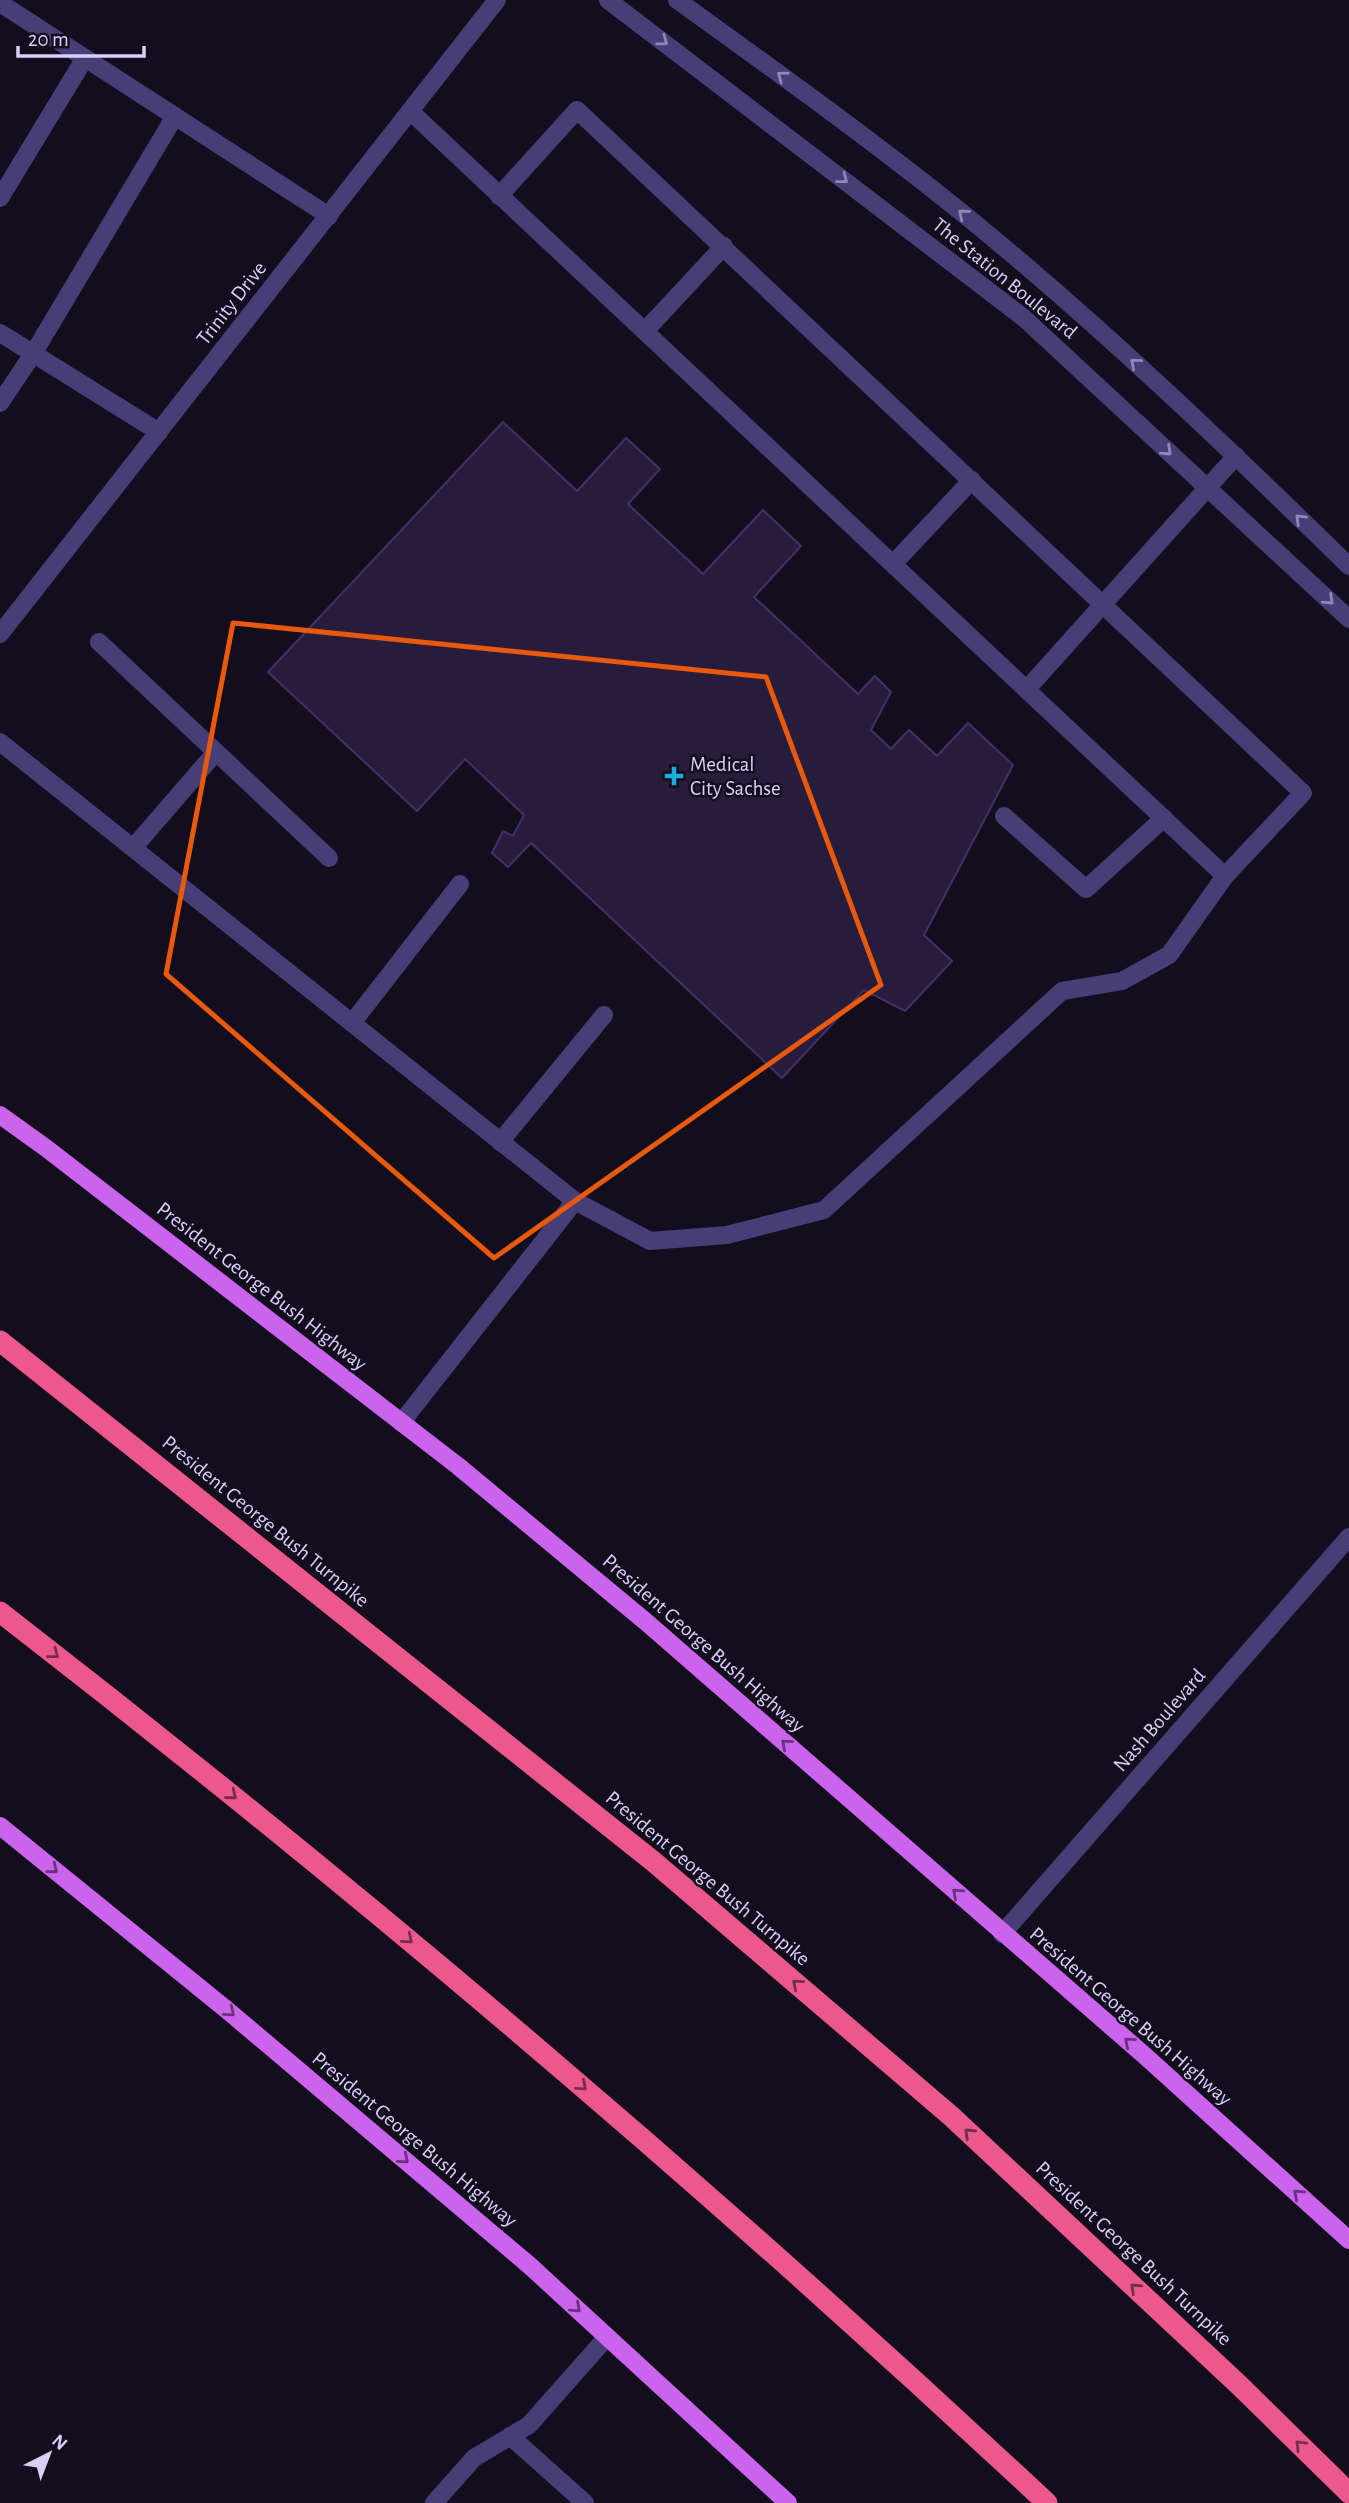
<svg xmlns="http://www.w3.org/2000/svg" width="1349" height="2503" font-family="'Alegreya Sans',sans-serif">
<rect width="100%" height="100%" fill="#130e1d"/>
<!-- building -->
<path fill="#271c3b" stroke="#423165" stroke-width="2" d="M503,422l74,69 49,-53 34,31 -32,35 75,70 60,-64 38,36 -47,51 104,97 17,-18 16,16 -20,38 20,19 18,-19 28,26 31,-33 45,42 -89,170 28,26 -47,50 -41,-21 -82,88 -251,-235 -23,24 -16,-14 11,-22 10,5 11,-21 -59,-56 -48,52 -149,-139z"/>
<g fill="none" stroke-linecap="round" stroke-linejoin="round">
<!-- minor -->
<g stroke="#483e77" stroke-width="18">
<path d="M608,0l416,318 325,301"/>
<path d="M677,0c97,70 195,140 289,216 134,109 259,229 383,350"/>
<path d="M0,3l329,213"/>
<path d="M499,196l78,-86 726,683 -78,83"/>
<path d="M0,198l85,-140"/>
<path d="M645,331l79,-85"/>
<path d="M0,333l159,99"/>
<path d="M0,403l33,-49 142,-238"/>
<path d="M893,564l79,-84"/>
<path d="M0,634l497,-634"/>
<path d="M99,642l230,216"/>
<path d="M1027,689l209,-233"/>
<path d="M0,742l575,459"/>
<path d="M1004,816l82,73 78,-71"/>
<path d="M133,848l83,-96"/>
<path d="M352,1023l108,-139"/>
<path d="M500,1142l104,-127"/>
<path d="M401,1423l174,-222 75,40 77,-6 97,-25 238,-219 60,-10 47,-26 56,-79 -814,-764"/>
<path d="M1002,1934l347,-397"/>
<path d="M510,2436l75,67"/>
<path d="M434,2503l40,-45 55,-33 78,-88"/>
</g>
<!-- major -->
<g stroke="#cc63ed" stroke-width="18">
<path d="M0,1115l46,33 412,318 187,155 499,434 205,185"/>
<path d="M0,1826l227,184 302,255 259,238"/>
</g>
<!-- highway -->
<g stroke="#ec588b" stroke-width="21">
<path d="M0,1341l654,521 297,254 288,269 110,108"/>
<path d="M0,1612c363,281 712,578 1047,891"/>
</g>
</g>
<!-- one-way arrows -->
<defs><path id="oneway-chevron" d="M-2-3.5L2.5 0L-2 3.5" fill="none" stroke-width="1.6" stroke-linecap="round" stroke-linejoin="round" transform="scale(1.75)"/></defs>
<g stroke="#9186b8">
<use href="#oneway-chevron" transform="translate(663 41) rotate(37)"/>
<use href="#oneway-chevron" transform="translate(782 76) rotate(-144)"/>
<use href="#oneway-chevron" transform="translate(843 179) rotate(38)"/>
<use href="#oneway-chevron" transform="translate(963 214) rotate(-141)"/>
<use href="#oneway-chevron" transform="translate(1135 363) rotate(-139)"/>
<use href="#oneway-chevron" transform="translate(1167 451) rotate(43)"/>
<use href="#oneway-chevron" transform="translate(1300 519) rotate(-136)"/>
<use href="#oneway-chevron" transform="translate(1329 600) rotate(43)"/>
</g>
<g stroke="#752f4e">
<use href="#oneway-chevron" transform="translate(54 1654) rotate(38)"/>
<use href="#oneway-chevron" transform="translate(232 1795) rotate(39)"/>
<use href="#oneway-chevron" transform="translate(408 1939) rotate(40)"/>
<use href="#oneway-chevron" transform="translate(797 1984) rotate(-139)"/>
<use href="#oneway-chevron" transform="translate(582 2086) rotate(41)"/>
<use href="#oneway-chevron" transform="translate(969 2133) rotate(-137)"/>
<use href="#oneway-chevron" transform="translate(1135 2288) rotate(-137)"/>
<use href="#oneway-chevron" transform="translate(1300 2445) rotate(-135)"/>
</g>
<g stroke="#66347b">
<use href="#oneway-chevron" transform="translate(786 1744) rotate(-139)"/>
<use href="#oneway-chevron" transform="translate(53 1869) rotate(39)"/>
<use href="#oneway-chevron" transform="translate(957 1893) rotate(-138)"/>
<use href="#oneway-chevron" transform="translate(230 2012) rotate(40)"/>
<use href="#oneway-chevron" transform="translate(1129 2042) rotate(-140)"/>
<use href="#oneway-chevron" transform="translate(404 2159) rotate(40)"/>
<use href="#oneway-chevron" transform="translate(1298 2194) rotate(-138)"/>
<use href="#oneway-chevron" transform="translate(576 2308) rotate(42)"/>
</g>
<!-- marked area -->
<path fill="none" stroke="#e8590c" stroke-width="5" stroke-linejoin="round" d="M233,623l533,54 115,308 -387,273 -328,-284z"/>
<!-- markers -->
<path fill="#19aedb" stroke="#130e1d" stroke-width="2.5" d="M670.5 765.5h7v7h7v7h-7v7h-7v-7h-7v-7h7z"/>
<g text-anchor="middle" stroke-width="5" stroke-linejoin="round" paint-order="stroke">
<!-- street labels -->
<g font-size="21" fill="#dacff9" stroke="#130e1d">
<text transform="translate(1005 278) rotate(39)" y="7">The Station Boulevard</text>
<text transform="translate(231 303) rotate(-52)" y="7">Trinity Drive</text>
<text transform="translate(262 1286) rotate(38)" y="7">President George Bush Highway</text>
<text transform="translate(266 1521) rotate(39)" y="7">President George Bush Turnpike</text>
<text transform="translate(704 1643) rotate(41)" y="7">President George Bush Highway</text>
<text transform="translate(1159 1720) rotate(-49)" y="7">Nash Boulevard</text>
<text transform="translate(708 1878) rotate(40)" y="7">President George Bush Turnpike</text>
<text transform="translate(1131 2016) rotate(41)" y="7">President George Bush Highway</text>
<text transform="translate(415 2139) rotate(40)" y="7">President George Bush Highway</text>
<text transform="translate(1134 2253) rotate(43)" y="7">President George Bush Turnpike</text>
</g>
<!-- poi labels -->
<g font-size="21" fill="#dacff9" stroke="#130e1d" text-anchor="start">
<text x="690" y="771">Medical<tspan x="690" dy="24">City Sachse</tspan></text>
</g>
</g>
<!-- north arrow -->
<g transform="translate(49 2454) rotate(42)" stroke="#130e1d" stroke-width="5" paint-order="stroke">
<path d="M0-5L12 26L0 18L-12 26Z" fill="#dacff9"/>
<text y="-10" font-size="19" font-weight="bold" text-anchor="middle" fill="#dacff9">N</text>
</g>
<!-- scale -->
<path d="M18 46v10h126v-10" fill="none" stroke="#dacff9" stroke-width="3.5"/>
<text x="28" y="46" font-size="21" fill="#dacff9" stroke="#130e1d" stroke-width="5" paint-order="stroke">20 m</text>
</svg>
